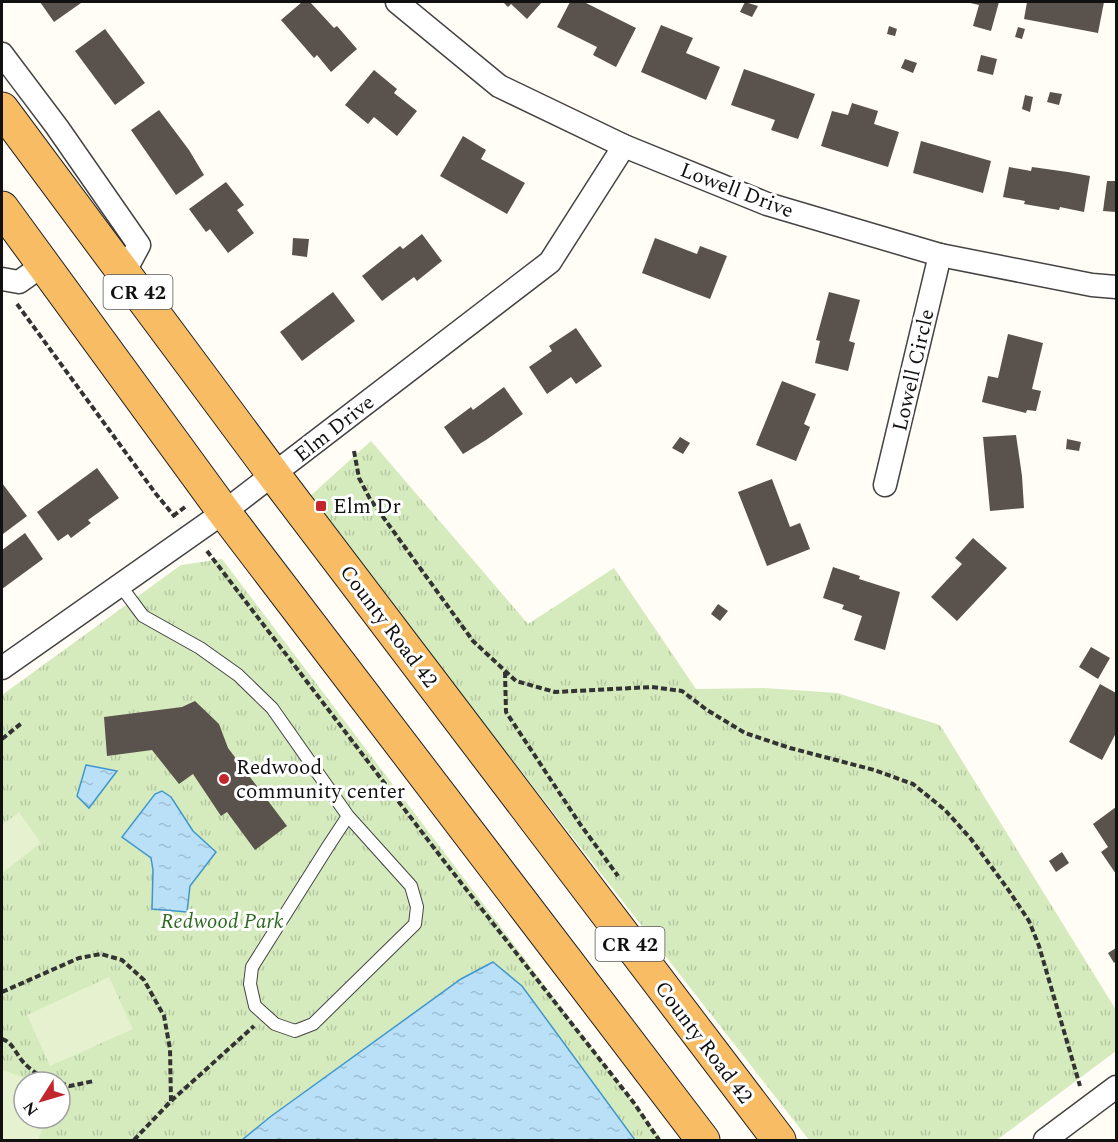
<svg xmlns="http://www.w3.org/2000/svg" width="1118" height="1142" font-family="Spectral,serif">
<defs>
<pattern id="grass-tufts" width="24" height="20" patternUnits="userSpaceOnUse" patternTransform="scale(1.5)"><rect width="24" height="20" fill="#d5ebbd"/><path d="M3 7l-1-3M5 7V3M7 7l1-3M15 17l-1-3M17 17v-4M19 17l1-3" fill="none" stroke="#b6c8a1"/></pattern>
<pattern id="water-ripples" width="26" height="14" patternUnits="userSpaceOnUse" patternTransform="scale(1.5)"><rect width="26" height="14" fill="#b9e0f7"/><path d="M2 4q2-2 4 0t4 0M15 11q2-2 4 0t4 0" fill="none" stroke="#9ebfd3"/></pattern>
</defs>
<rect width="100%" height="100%" fill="#fffdf5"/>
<!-- grass -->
<g fill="url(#grass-tufts)" fill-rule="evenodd">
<path d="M371,441l157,183 86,-56 82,121 68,-1 73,5 103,32 176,285v41l-119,89h-188l-501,-642z"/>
<path d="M222,559l440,581h-660v-445l179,-130zM24,1082h36v36h-36z"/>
</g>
<!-- pitch -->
<g fill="#e6f2cf">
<path d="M19,812l22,31 -39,30v-48z"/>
<path d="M109,977l24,52 -83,37 -23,-51z"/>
<path d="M3,1070l32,12h-11v36h23l-9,22h-36v-65z"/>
</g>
<!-- water -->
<g fill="url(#water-ripples)" stroke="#3f96cf" stroke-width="1.5">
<path d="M86,765l31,6 -28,37 -12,-12z"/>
<path d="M162,791l9,6 22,34 23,21 -26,34 -3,26 -35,-3 1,-39 -2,-12 -29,-21 33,-43z"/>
<path d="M493,962l29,24 113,154h-393l28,-23 191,-138z"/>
</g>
<!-- building -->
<g fill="#5a524d">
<path d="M40,2h40l1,1 -27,19z"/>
<path d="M302,2h8l24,26 3,-2 20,23 -26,23 -14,-17 -3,3 -33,-38z"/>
<path d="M503,2h39l-15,17 -16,-15 -3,3z"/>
<path d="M570,2h14l52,26 -20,39 -23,-12 4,-8 -40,-20z"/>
<path d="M745,2l13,4 -6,11 -12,-5z"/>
<path d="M966,2h33l-8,29 -18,-5 6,-21z"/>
<path d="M1027,2h77l-6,31 -74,-14z"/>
<path d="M661,25l32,13 -7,15 34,14 -14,33 -65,-28z"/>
<path d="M889,26l8,3 -2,7 -8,-2z"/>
<path d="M1018,27l7,2 -3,10 -7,-2z"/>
<path d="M105,29l40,54 -30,22 -40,-54z"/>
<path d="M981,55l16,4 -4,16 -16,-4z"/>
<path d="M905,59l12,4 -4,10 -12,-5z"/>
<path d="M744,69l71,25 -17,45 -27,-9 4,-10 -44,-15z"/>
<path d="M374,70l23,19 -3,4 23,18 -20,25 -23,-19 -6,7 -23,-19z"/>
<path d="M1050,92l12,2 -3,11 -12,-3z"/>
<path d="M1025,95l8,2 -3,15 -8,-3z"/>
<path d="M852,103l26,8 -4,13 25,8 -11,35 -67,-21 11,-35 16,4z"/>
<path d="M159,110l30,40 15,25 -28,20 -45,-65z"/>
<path d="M463,136l23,14 -5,9 44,24 -18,31 -67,-38z"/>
<path d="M921,141l70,20 -8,32 -70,-20z"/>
<path d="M1009,167l22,4 1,-4 36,5 22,4 -6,36 -24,-5 -1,3 -35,-6 1,-3 -22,-4z"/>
<path d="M1107,181h9v31l-13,-1z"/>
<path d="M226,182l18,23 -7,5 17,23 -26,20 -18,-24 -4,3 -17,-23z"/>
<path d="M422,234l20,27 -25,20 -3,-4 -32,24 -20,-25 38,-30 3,3z"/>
<path d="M293,238l16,1 -2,18 -15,-2z"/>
<path d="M655,238l42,16 3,-8 27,10 -17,43 -68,-26z"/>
<path d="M333,292l22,29 -53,40 -22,-29z"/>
<path d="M829,292l31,8 -11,41 6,2 -7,28 -33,-8 5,-22 -4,-1z"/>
<path d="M576,328l26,38 -26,18 -5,-7 -24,17 -18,-27 23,-16 -3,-5z"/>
<path d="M1008,334l35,9 -11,46 9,2 -5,20 -9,-1 -1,3 -44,-11 6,-26 10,2z"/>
<path d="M782,381l34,13 -12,30 6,3 -14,34 -40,-16z"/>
<path d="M504,387l19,27 -37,26 -23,14 -19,-27 27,-20 2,3z"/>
<path d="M1016,435l6,41 2,32 -34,3 -7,-74z"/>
<path d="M680,437l10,6 -7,11 -11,-6z"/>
<path d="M1067,439l14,3 -2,9 -13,-2z"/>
<path d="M97,468l22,30 -31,22 3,3 -20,15 -3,-4 -10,7 -21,-29z"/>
<path d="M772,479l18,48 10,-4 10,26 -43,17 -29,-74z"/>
<path d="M2,483l25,33 -24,18 -1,-2z"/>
<path d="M25,533l18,26 -41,30v-39z"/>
<path d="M973,538l34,30 -50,53 -26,-24 31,-33 -7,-6z"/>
<path d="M833,567l27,9 -1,3 41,13 -15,58 -31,-10 8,-24 -20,-7 2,-4 -21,-7z"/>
<path d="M718,604l10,7 -8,10 -9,-7z"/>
<path d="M1091,647l19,11 -12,21 -19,-12z"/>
<path d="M1100,684l16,9v40l-14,27 -33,-18z"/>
<path d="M195,701l24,23 9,24 59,78 -32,24 -28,-38 -6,4 -28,-42 -14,10 -27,-34 -45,6 -3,-39 78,-10z"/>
<path d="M1116,807v67l-15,-22 7,-5 -15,-23z"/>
<path d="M1062,852l7,11 -13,9 -7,-11z"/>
<path d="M1116,948v13l-2,2 -6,-10z"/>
</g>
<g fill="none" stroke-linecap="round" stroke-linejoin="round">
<!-- service casing -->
<g stroke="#444" stroke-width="14">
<path id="service" d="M120,585l23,31 57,32 38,27 34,33 76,108 -21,32 -75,119 -2,17 5,22 20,18 20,7 18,-7 102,-100 2,-17 -6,-21 -63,-70"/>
</g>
<!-- minor casing -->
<g stroke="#444" stroke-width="25">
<g id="minor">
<path d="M397,2l102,84 125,60 143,58 173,51 152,30 24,2"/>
<path d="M2,54l55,73 82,118 -15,28"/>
<path d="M2,279l17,3 24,-17"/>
<path d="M885,485l55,-230"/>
<path d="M2,668l222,-156 326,-250 74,-116"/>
<path d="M1045,1140l71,-53"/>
</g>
</g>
<!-- trunk casing -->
<g stroke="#222" stroke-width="35">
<g id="trunk">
<path d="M2,109l272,366 505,665"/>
<path d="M2,208l222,304 479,628"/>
</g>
</g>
<!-- path -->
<g stroke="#333" stroke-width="4" stroke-dasharray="6 3" stroke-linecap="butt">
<path d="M17,304l139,190 19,23"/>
<path d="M354,451l5,27 11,21 103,142 43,40 39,11 97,-5 30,4 25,19 38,23 45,15 84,22 39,14 32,26 26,29 36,49 22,33 10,25 41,140"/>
<path d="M173,516l12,-9"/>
<path d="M207,551l237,310 190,242 25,37"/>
<path d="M505,672l1,40 74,112 38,52"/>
<path d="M2,739l21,-17"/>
<path d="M2,992l77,-34 22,-4 21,6 22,20 20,36 6,33 1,52"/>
<path d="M2,1039c11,3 14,16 23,25 7,7 20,16 30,18"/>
<path d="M60,1083l10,3 24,-5"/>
<path d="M134,1140l37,-39 83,-75"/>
</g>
<!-- service -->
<use href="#service" stroke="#fff" stroke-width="12"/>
<!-- minor -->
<use href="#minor" stroke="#fff" stroke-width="22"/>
<!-- trunk -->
<use href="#trunk" stroke="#f7bc64" stroke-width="33"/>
</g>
<!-- markers -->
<g fill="#c4262e" stroke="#fff" stroke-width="2">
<rect x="315" y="500" width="12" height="12" rx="3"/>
<circle cx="224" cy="779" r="6"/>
</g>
<g text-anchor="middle" stroke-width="6" stroke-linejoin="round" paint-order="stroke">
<!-- shield labels -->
<g fill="#fff" stroke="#585858" stroke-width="1.5">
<rect x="103.5" y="275" width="69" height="34" rx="4.5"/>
<rect x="595.5" y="927" width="69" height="34" rx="4.5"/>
</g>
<g font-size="20" font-weight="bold" fill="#111">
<text x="138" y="299">CR 42</text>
<text x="630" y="951">CR 42</text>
</g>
<!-- street labels -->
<g font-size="21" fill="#111" stroke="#fff">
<text transform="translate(737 190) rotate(21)" y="7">Lowell Drive</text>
<text transform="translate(913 370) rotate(-77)" y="7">Lowell Circle</text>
<text transform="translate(334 428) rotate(-38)" y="7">Elm Drive</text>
<text transform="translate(389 626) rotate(53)" y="7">County Road 42</text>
<text transform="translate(704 1042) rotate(53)" y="7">County Road 42</text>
</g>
<!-- poi labels -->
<g font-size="21" fill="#111" stroke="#fff" text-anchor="start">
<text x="333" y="513">Elm Dr</text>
<text x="236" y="774">Redwood<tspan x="236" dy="24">community center</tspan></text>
</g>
<!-- park labels -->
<g font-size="21" font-style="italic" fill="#2f6b1f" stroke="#fff">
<text x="222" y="928">Redwood Park</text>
</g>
</g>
<!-- border -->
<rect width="1118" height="1142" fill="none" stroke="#111111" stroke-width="6"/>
<!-- north arrow -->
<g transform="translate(42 1100) rotate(233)"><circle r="28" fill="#ffffff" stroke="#a0a0a0" stroke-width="1.5"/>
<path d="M0-4.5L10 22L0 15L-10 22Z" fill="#c4262e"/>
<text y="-9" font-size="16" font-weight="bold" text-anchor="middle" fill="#111111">N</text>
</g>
</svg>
